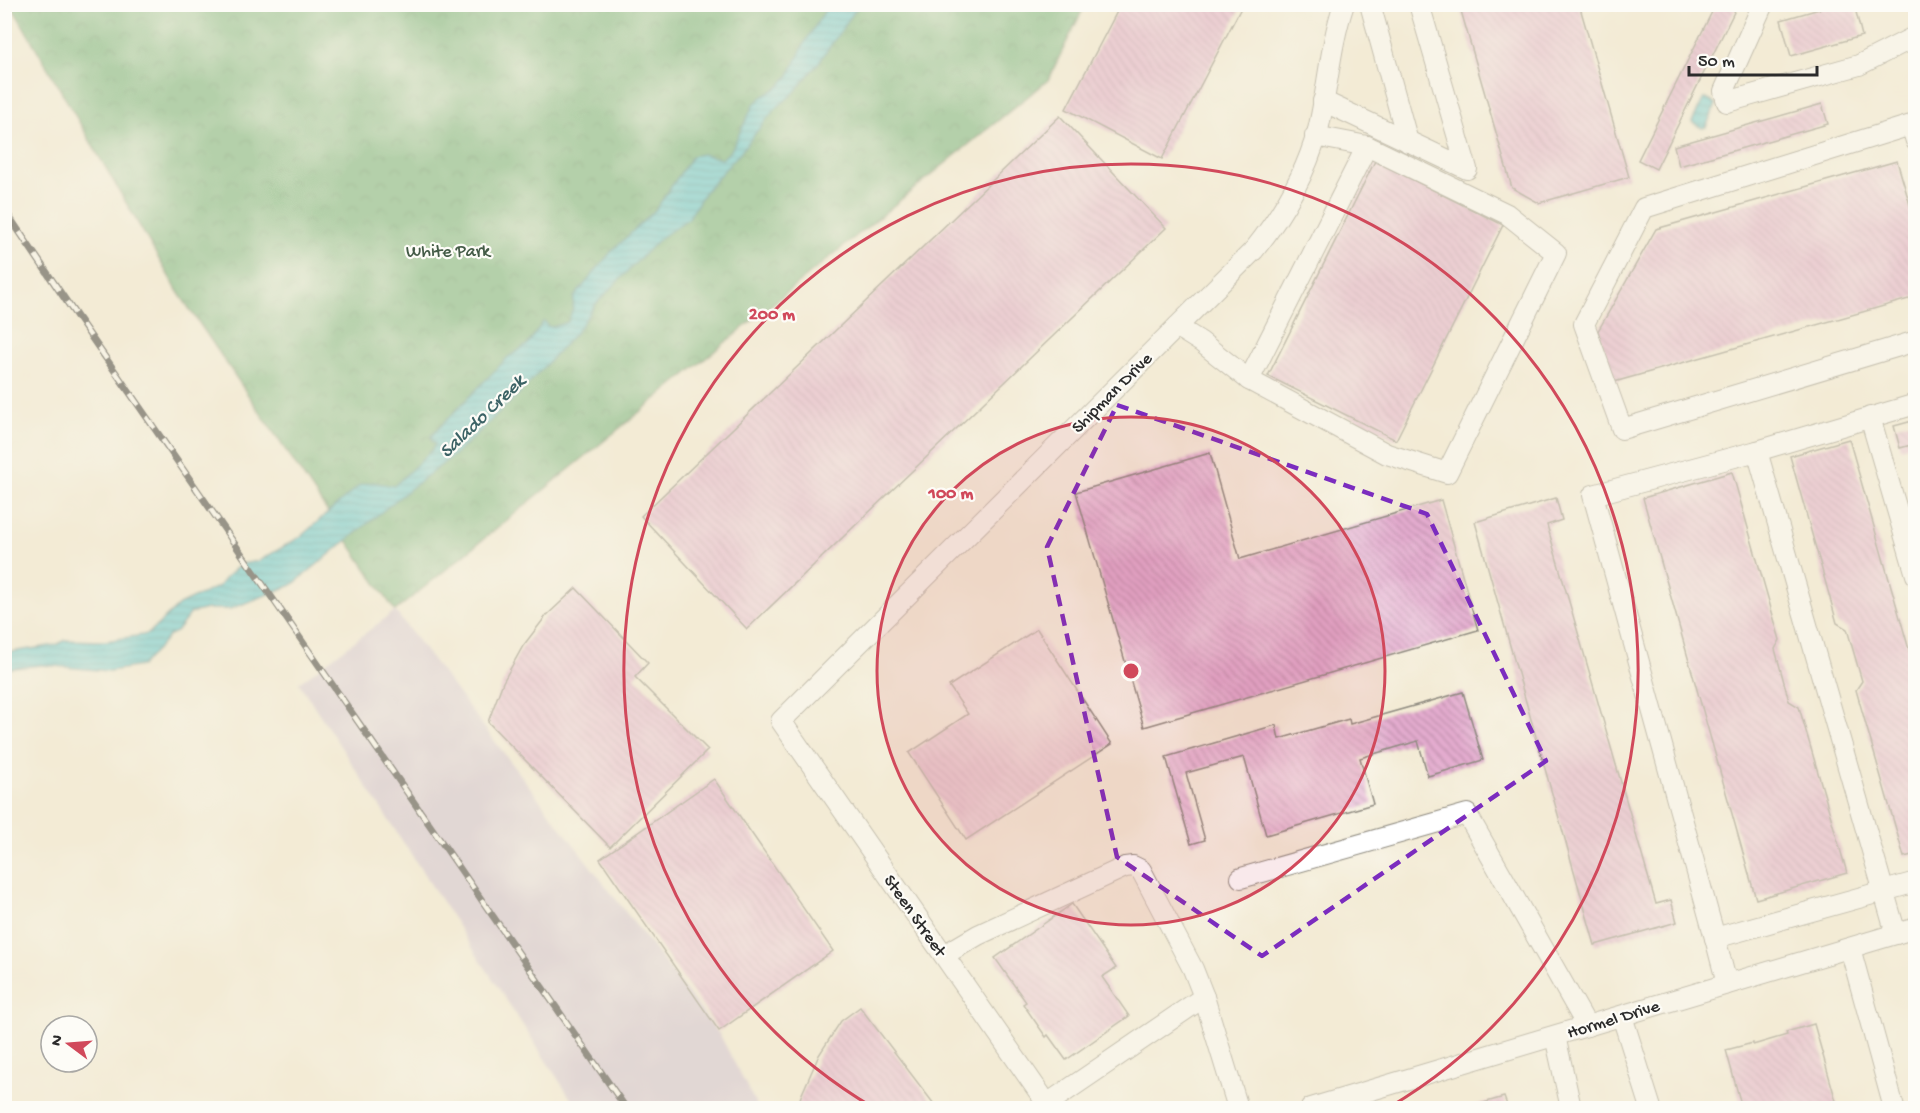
<svg xmlns="http://www.w3.org/2000/svg" width="1920" height="1113" font-family="'Gochi Hand',sans-serif">
<defs>
<pattern id="forest-crowns" width="20" height="18" patternUnits="userSpaceOnUse" patternTransform="scale(1.5)"><rect width="20" height="18" fill="#68af75"/><path d="M2 6a3 3 0 1 1 6 0M12 15a3 3 0 1 1 6 0" fill="none" stroke="#568f60"/></pattern>
<pattern id="water-rules" width="6" height="5" patternUnits="userSpaceOnUse" patternTransform="scale(1.5)"><rect width="6" height="5" fill="#5ac7d1"/><path d="M0 2.5h6" fill="none" stroke="#4ba2aa"/></pattern>
<pattern id="building-back-hatch" width="6" height="6" patternUnits="userSpaceOnUse" patternTransform="scale(1.5)"><rect width="6" height="6" fill="#e4accf"/><path d="M-1 5l2 2M0 0l6 6M5-1l2 2" fill="none" stroke="#b98ca8"/></pattern>
</defs>
<rect width="100%" height="100%" fill="#fdfcf7"/>
<filter id="ink" filterUnits="userSpaceOnUse"><feTurbulence type="fractalNoise" baseFrequency=".0167" numOctaves="2"/><feDisplacementMap in="SourceGraphic" scale="12" xChannelSelector="R" yChannelSelector="G"/><feConvolveMatrix kernelMatrix="1 2 1 2 8 2 1 2 1" color-interpolation-filters="sRGB"/></filter>
<filter id="wash" filterUnits="userSpaceOnUse"><feTurbulence type="fractalNoise" baseFrequency=".008" numOctaves="4" result="noise"/><feDisplacementMap in="SourceGraphic" scale="24" xChannelSelector="R" yChannelSelector="G"/><feGaussianBlur stdDeviation="1.35" result="paint"/><feColorMatrix in="noise" values="0 0 0 0 0 0 0 0 0 0 0 0 0 0 0 0 0 1.4 0 .05"/><feComposite in="paint" operator="in"/></filter>
<g filter="url(#wash)">
<rect width="100%" height="100%" fill="#f3ebd5"/>
<!-- railway -->
<path fill="#cdbed2" d="M395,611l325,424 38,73h-181l-278,-425z"/>
<!-- forest -->
<path fill="url(#forest-crowns)" stroke="#4a6d50" stroke-width="1.5" d="M11,5h1074l-37,75 -653,531 -217,-319z"/>
<!-- water -->
<g fill="url(#water-rules)" stroke="#42797e" stroke-width="1.5">
<path d="M829,4l30,1 -40,57 -26,32 -19,16 -31,39 -39,44 -15,25 -31,22 -63,65 -18,26 -58,63 -62,59 -51,39 -114,93 -62,24h-23l-16,4 -15,19 -7,3 -12,15 -16,16 -32,5 -67,-6 -37,4v-16l51,-8 10,-5 39,1 38,-6 6,-2 30,-28 40,-19 6,-8 16,-14 18,-3 41,-24 60,-52 13,-3 21,4 38,-36 3,-6 -3,-3 -1,-5 77,-79 19,-12 16,-23 3,1 1,3 5,1 16,-5 5,-14 1,-11 37,-45 45,-43 36,-53 10,-2 20,5 9,-9 23,-46 8,-7 18,-11 9,-11 16,-33z"/>
<path d="M1704,98l12,6 -10,23 -4,1 -10,-6z"/>
</g>
<g id="blocks">
<!-- building -->
<g fill="url(#building-back-hatch)">
<path d="M1121,4h122l-81,155 -96,-50z"/>
<path d="M1459,4h120l50,173 -90,26 -27,-15z"/>
<path d="M1716,4h22l-82,165 -18,-9z"/>
<path d="M1837,4h17l8,32 -71,20 -10,-36z"/>
<path d="M1822,104l6,20 -149,42 -5,-20z"/>
<path d="M1060,116l106,112 -419,401 -106,-113z"/>
<path d="M1375,161l128,64 -107,215 -128,-64z"/>
<path d="M1897,161l19,64v72l-302,85 -16,-51 58,-102z"/>
<path d="M1916,420v38h-1l-4,-13 -11,3 -6,-22z"/>
<path d="M1849,439l67,235v180l-12,3 -48,-167 6,-9 -15,-52 -10,-6 -47,-167z"/>
<path d="M1210,453l30,106 201,-59 37,130 -334,97 -68,-235z"/>
<path d="M1732,472l48,168 -5,9 14,52 10,6 48,166 -91,26 -113,-401z"/>
<path d="M1556,498l6,22 -15,5 109,379 15,-4 6,22 -82,23 -120,-423z"/>
<path d="M576,588l72,75 -13,14 73,73 -98,97 -122,-125 15,-40 20,-36 23,-30z"/>
<path d="M1037,629l75,115 -146,96 -57,-87 59,-39 -19,-28z"/>
<path d="M1463,692l20,68 -55,16 -10,-35 -58,17 13,46 -107,31 -22,-78 -58,16 19,67 -14,4 -25,-87 110,-32 3,14 70,-20 1,5z"/>
<path d="M714,779l119,172 -114,80 -119,-172z"/>
<path d="M1072,904l44,64 -14,9 27,39 -63,44 -18,-25 -2,2 -23,-33 3,-2 -31,-44z"/>
<path d="M860,1007l77,101h-140l4,-12 18,-41 22,-34z"/>
<path d="M1814,1024l24,84h-96l-16,-58 27,-7v2l34,-10 -1,-3z"/>
<path d="M1504,1097l4,11h-42z"/>
</g>
</g>
</g>
<g filter="url(#ink)">
<use href="#blocks" fill-opacity="0" stroke="#8f8b80" stroke-width="1.5"/>
<g fill="none" stroke-linecap="round" stroke-linejoin="round">
<!-- minor casing -->
<g stroke="#8f8b80" stroke-width="22">
<g id="minor">
<path d="M1370,4l38,138"/>
<path d="M1763,4l-39,87 3,11 132,-37 57,-29"/>
<path d="M1323,101l144,68 -48,-165"/>
<path d="M1916,141l-5,-16 -267,83 -60,116 38,105 294,-88"/>
<path d="M1177,327l24,15 48,38 138,74 60,19 109,-220 -49,-39 -140,-68 -52,-10"/>
<path d="M1249,380l118,-234"/>
<path d="M1870,417l46,158"/>
<path d="M1241,878l226,-64 120,212"/>
<path d="M1896,934l-139,-483 159,-47"/>
<path d="M1715,938l-122,-443 164,-44"/>
<path d="M1850,948l44,160"/>
<path d="M944,955l34,-20 147,-68 8,-1 8,4 52,99 11,28 34,111"/>
<path d="M1727,984l-12,-46 201,-56"/>
<path d="M1622,1016l29,92"/>
<path d="M1555,1036l16,72"/>
<path d="M1047,1104l157,-107"/>
<path d="M1050,1108l-269,-387 473,-471c28,-35 52,-76 64,-120 10,-42 12,-85 26,-126"/>
<path d="M1311,1108l605,-180"/>
</g>
</g>
<!-- minor -->
<use href="#minor" stroke="#fff" stroke-width="20"/>
<!-- rail casing -->
<g stroke="#2b2b2b" stroke-width="7">
<path id="rail" d="M4,209l67,99 555,800"/>
</g>
<!-- rail -->
<use href="#rail" stroke="#fdfcf7" stroke-width="4.5" stroke-dasharray="14" stroke-linecap="butt"/>
</g>
</g>
<!-- marked area -->
<path d="M0 0H1920V1113H0ZM1117,405l310,109 119,247 -284,195 -145,-99 -70,-310z" fill="#f3ebd5" fill-opacity=".55" fill-rule="evenodd"/>
<path fill="none" stroke="#7b2cbf" stroke-width="4.5" stroke-dasharray="12 8" stroke-linejoin="round" d="M1117,405l310,109 119,247 -284,195 -145,-99 -70,-310z"/>
<!-- distance rings -->
<circle cx="1131" cy="671" r="254" fill="#d1495b" fill-opacity=".12"/>
<g fill="none" stroke="#d1495b" stroke-width="3">
<circle cx="1131" cy="671" r="254"/>
<path d="M874 1108A507 507 0 1 1 1388 1108"/>
</g>
<g text-anchor="middle" stroke-width="4.5" stroke-linejoin="round" paint-order="stroke">
<!-- park labels -->
<g font-size="18" fill="#445b47" stroke="#fdfcf7">
<text x="448" y="256">White Park</text>
</g>
<!-- street labels -->
<g font-size="18" fill="#2b2b2b" stroke="#fdfcf7">
<text transform="translate(1111 392) rotate(-45)" y="6">Shipman Drive</text>
<text transform="translate(916 915) rotate(55)" y="6">Steen Street</text>
<text transform="translate(1613 1018) rotate(-17)" y="6">Hormel Drive</text>
</g>
<!-- water labels -->
<g font-size="20" font-style="italic" fill="#3b6265" stroke="#fdfcf7">
<text transform="translate(481 415) rotate(-44)" y="7">Salado Creek</text>
</g>
</g>
<circle cx="1131" cy="671" r="9" fill="#d1495b" stroke="#fdfcf7" stroke-width="3"/>
<g font-size="18" text-anchor="middle" font-weight="bold" fill="#d1495b" stroke="#fdfcf7" stroke-width="4.5" stroke-linejoin="round" paint-order="stroke">
<text x="772" y="319">200 m</text>
<text x="951" y="498">100 m</text>
</g>
<!-- margin -->
<rect width="1920" height="1113" fill="none" stroke="#fdfcf7" stroke-width="24"/>
<!-- north arrow -->
<g transform="translate(69 1044) rotate(286)"><circle r="28" fill="#fdfcf7" stroke="#a9a8a5" stroke-width="1.5"/>
<path d="M0-4.5L10 22L0 15L-10 22Z" fill="#d1495b"/>
<text y="-9" font-size="16" font-weight="bold" text-anchor="middle" fill="#2b2b2b">N</text>
</g>
<!-- scale -->
<path d="M1689 66v9h128v-9" fill="none" stroke="#2b2b2b" stroke-width="3"/>
<text x="1698" y="66" font-size="18" fill="#2b2b2b" stroke="#fdfcf7" stroke-width="4.5" paint-order="stroke">50 m</text>
</svg>
